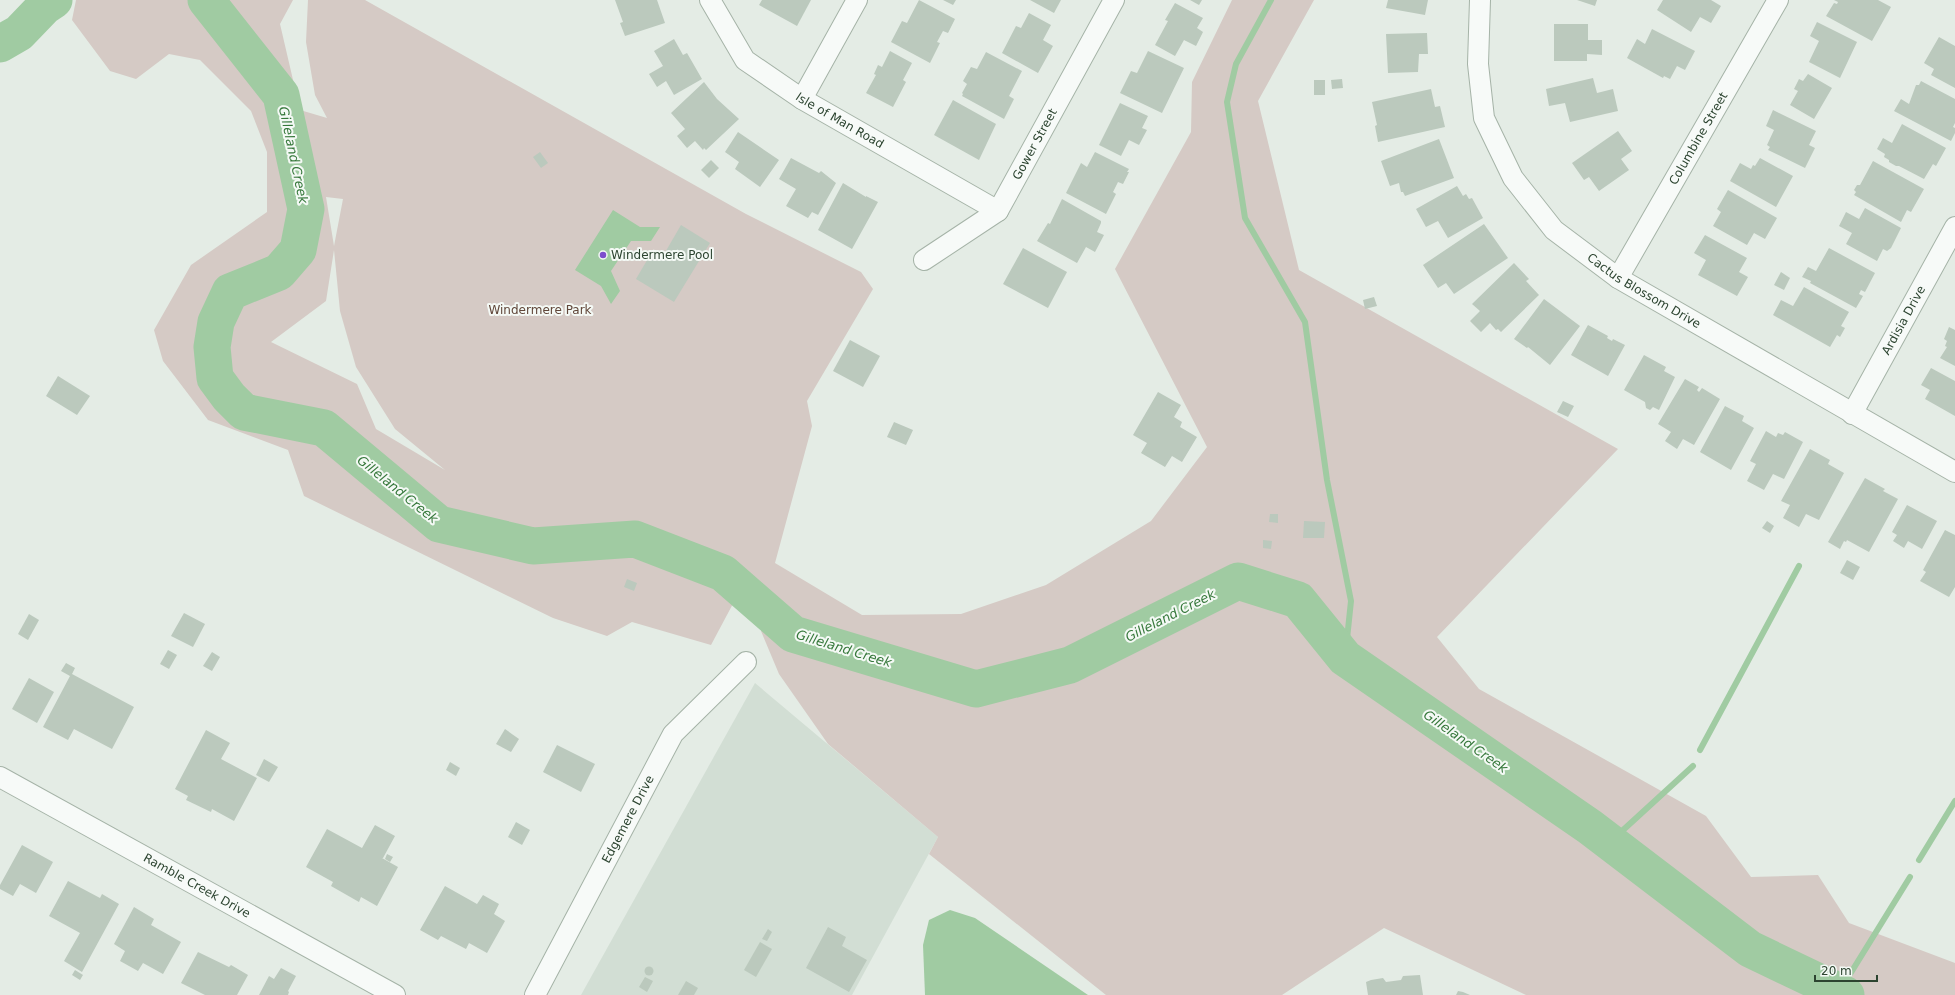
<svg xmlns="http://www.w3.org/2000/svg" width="1955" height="995" font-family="'DejaVu Sans',sans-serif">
<rect width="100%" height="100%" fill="#e4ece5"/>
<!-- built -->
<path fill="#d2ded4" d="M755,683l183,154 -86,158h-271z"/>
<!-- green -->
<path fill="#d5cac5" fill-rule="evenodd" d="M76,0h217l-13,24 20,86 27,8 -12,-23 -9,-53 2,-42h57l381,214 115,58 12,17 -66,112 5,25 -37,137 87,52 99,-1 85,-29 105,-64 56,-74 -92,-178 76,-137 1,-50 40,-82h82l-56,101 41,169 319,179 -181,188 42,52 227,127 45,61 67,-2 31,48 106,40v32h-429l-142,-67 -102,67h-176l-177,-141 9,-17 -110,-93 -49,-70 -18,-43 3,-34 -20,-14 -33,62 -79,-23 -25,14 -54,-18 -249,-122 -16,-46 -80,-30 -45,-59 -9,-31 37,-65 76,-53v-60l-16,-41 -51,-51 -31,-6 -33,25 -26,-8 -38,-51zM326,197l17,2 -9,47zM334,250l6,61 16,56 39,62 50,41 -69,-41 -19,-45 -86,-42 55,-41z"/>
<!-- water -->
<g fill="#a0cba2">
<path d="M613,210l27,17h20l-9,14h-20l-20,30 9,20 -9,13 -10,-18 -26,-16z"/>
<path d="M950,910l25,8 113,77h-163l-2,-50 6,-25z"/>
</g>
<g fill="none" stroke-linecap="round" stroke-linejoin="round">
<!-- stream -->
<g stroke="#a0cba2" stroke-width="6">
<path d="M1271,0l-35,64 -9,38 18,116 60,104 22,158 24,121 -6,57"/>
<path d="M1700,750l99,-184"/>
<path d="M1610,842l83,-76"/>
<path d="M1919,860l36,-59"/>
<path d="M1839,992l71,-115"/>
</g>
<!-- river -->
<g stroke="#a0cba2" stroke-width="37">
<path d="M206,0l75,95 25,114 -8,41 -19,22 -49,20 -14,30 -4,25 3,31 14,19 15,15 80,16 115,96 94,22 102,-7 88,34 70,61 183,55 94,-24 168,-84 60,19 47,58 245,169 160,122 96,46"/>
<path d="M0,44l19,-11 26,-27 9,-6"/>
</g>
</g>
<!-- building -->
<g fill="#bbc9bd">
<path d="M615,0h42l8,23 -40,13 -5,-13 3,-1z"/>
<path d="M762,0h49l-14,26 -38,-21z"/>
<path d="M919,0l36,19 -7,14 -5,-2 -6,11 3,1 -10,20 -39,-21 11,-21 5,2z"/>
<path d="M943,0h13l-3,5z"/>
<path d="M1030,0h31l-7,13z"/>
<path d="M1190,0h12l-3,5z"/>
<path d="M1388,0h40l-3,15 -39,-7z"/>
<path d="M1577,0h20l-2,6z"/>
<path d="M1663,0h48l10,6 -10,17 -11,-6 -9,15 -34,-22z"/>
<path d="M1834,0h44l13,7 -19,34 -46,-25 8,-13 3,1 1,-2z"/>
<path d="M1175,3l28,15 -6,10 6,4 -7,14 -12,-6 -9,16 -20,-11 13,-24 -3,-1z"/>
<path d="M1029,13l22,12 -8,15 10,6 -15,27 -36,-20 14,-27 5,2z"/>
<path d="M1817,22l40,20 -17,36 -31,-16 10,-21 -9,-5z"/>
<path d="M1554,24h34v16h14v15l-15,-1v7h-33z"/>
<path d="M1652,29l43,22 -10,19 -8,-4 -7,13 -6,-3 -1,2 -36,-20 10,-19 8,5z"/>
<path d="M1427,33l1,21h-9l-1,18 -30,1 -2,-39z"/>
<path d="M1939,37l16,9v42l-24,-13 3,-6 -10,-6z"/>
<path d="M674,39l9,16 4,-2 15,26 -28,16 -8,-14 -9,6 -8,-13 14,-8 -9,-15z"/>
<path d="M890,51l22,12 -9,17 3,2 -13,25 -27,-14 10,-18 -2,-1 4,-9 4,2z"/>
<path d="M1148,51l36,17 -22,45 -42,-20 11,-22 6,2z"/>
<path d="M986,52l36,19 -13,25 5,3 -10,20 -42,-23 1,-2 -1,-1 5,-9 -4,-3 8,-14 6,2z"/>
<path d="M1808,74l24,14 -18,31 -24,-14 8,-14 -4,-2 5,-10 4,2z"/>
<path d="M1593,78l4,15 16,-4 5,22 -48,11 -5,-19 -16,3 -3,-17z"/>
<path d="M1342,79l1,9 -11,1 -1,-9z"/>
<rect x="1314" y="80" width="11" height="15"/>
<path d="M1921,81l34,18v24l-2,4 2,1v5l-4,8 -57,-30 7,-12 8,5 7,-19h3z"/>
<path d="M704,82l13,17 22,20 -33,31 -2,-2 -1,2 -8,-9 -8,7 -10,-12 8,-7 -14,-16z"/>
<path d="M1431,89l4,18 5,-1 5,21 -67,15 -3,-16 2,-1 -5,-23z"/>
<path d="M953,100l43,24 -17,36 -45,-25z"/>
<path d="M1120,103l28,13 -6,12 5,2 -8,15 -10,-5 -8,16 -22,-11z"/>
<path d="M1773,110l43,21 -7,14 6,3 -10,20 -37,-18 2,-3 -3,-2 7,-15 -8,-4z"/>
<path d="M1902,124l44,24 -10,18 -3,-2 -9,15 -25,-13h-3l-7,-4v-2l-5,-3 1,-3 -8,-5 6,-11 9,5z"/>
<path d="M1618,131l14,20 -11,8 8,11 -30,21 -10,-14 -5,3 -12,-17z"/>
<path d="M738,132l41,28 -19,27 -25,-18 4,-7 -14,-10z"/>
<path d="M1439,139l15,39 -49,18 -2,-4h-2l-2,-9 -9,3 -9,-25z"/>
<path d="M540,152l8,11 -7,5 -8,-11z"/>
<path d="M1095,152l34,17 -2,3h2l-6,12 -5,-2 -5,10 3,2 -10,20 -40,-21 15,-30 6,4z"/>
<path d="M791,158l28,15 2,-2 15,12 -18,32 -6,-3 -4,6 -22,-12 10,-17 -17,-10z"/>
<path d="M1760,158l33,18 -17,31 -46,-26 10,-18 11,6 2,-4 2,1z"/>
<path d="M711,160l8,8 -10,10 -8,-8z"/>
<path d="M1873,161l51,28 -13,23 -4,-2 -6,12 -47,-27 2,-3 -2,-2 3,-5h3z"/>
<path d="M843,183l23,14v-1l12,6 -26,47 -34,-19z"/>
<path d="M1457,186l6,10 3,-2 3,5 3,-1 11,20 -35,20 -10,-17 -12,6 -10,-18z"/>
<path d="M1728,190l49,28 -12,21 -11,-6 -7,12 -34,-19 8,-14 -4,-3z"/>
<path d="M1062,199l39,22v2l-4,9 7,3 -9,17 -9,-5 -9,16 -40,-22 11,-18 2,1z"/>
<path d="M1865,208l36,20 -10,20 -4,3 -4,-2 -6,12 -31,-17 6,-11 -13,-7 7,-14 13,7z"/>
<path d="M1484,224l24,34 -54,36 -8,-11 -8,5 -15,-23z"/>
<path d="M681,225l29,18 -36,59 -38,-23 17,-29 10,6z"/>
<path d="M1705,235l42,23 -8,14 9,5 -11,19 -39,-21 8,-15 -12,-7z"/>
<path d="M1023,248l44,24 -19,36 -45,-24z"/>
<path d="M1829,248l46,25 -10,19 -4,-2 -2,4 4,2 -7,12 -46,-25 1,-2 -9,-4 6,-10 8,4z"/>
<path d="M1514,263l15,16 -3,2 13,14 -38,37 -3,-3 -2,1 -6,-7 -9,9 -11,-11 10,-10 -8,-7z"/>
<path d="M1781,272l9,6 -6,12 -10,-5z"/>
<path d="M1804,287l45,25 -8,14 4,2 -5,9 -3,-2 -7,12 -57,-32 8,-15 12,6z"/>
<path d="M1374,297l3,9 -12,3 -2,-9z"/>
<path d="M1544,299l36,27 -30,39 -22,-18 -1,1 -13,-9z"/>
<path d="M1588,325l20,11 -1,2 5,3 1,-2 12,6 -17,31 -37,-21z"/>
<path d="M1949,327l6,3v36l-15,-8 7,-11 -2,-1 2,-5 -3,-2z"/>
<path d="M850,340l30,16 -17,31 -30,-16z"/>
<path d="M1644,355l22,12 -2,4 11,6 -16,33 -6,-3 -3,3 -4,-2 -1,-6 -21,-12z"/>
<path d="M1931,368l24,13v35l-30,-17 5,-9 -9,-5z"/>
<path d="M58,376l32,20 -13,19 -31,-19z"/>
<path d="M1685,379l14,8 -2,3 2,2 3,-4 18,11 -26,46 -11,-6 -6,10 -12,-8 6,-9 -13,-8z"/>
<path d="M1158,392l23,13 -7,12 8,5 -2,5 17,10 -15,25 -10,-6 -7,11 -24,-14 6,-10 -14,-8z"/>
<path d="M1563,401l11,5 -6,11 -11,-5z"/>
<path d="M1725,406l19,10 -2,5 12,7 -23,42 -31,-18z"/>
<path d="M894,422l19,8 -7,15 -19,-8z"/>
<path d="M1766,431l10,6 2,-4 5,2 2,-3 18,10 -19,37 -11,-5 -9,16 -17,-9 9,-17 -6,-3z"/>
<path d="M1810,449l20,11 -2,4 16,9 -25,47 -13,-6 -7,13 -16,-9 7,-13 -9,-4z"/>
<path d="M1865,478l20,11 -2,2 15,8 -29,53 -22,-12 -1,2 -2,-1 -4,8 -12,-7z"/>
<path d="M1907,505l30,16 -15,28 -14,-8 -4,7 -11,-7 4,-6 -5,-3z"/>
<path d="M1270,514h8v9l-9,-1z"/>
<path d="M1304,521l21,1 -1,16h-21z"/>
<path d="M1767,521l7,5 -4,7 -8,-5z"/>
<path d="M1945,530l10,5v52l-6,10 -29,-16 6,-9 -3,-2z"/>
<path d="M1263,540l9,1 -1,8 -8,-1z"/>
<path d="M1847,560l13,7 -7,13 -13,-7z"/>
<path d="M627,579l10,4 -3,8 -10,-4z"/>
<path d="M184,613l21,11 -12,23 -22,-11z"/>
<path d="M29,614l10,6 -11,20 -10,-6z"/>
<path d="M168,650l9,5 -8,14 -9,-5z"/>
<path d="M212,652l8,5 -8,14 -9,-5z"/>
<path d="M66,663l9,5 -3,6 62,33 -22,42 -38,-20 -6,11 -25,-13 27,-51 -9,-5z"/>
<path d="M29,678l25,14 -17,31 -25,-14z"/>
<path d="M505,729l14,10 -8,13 -15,-8z"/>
<path d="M206,730l24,13 -9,16 36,19 -23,43 -22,-12 -1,3 -25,-12 2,-4 -13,-7z"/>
<path d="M557,745l38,19 -14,28 -38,-20z"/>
<path d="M264,759l14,8 -9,15 -13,-7z"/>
<path d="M450,762l10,6 -4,8 -10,-6z"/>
<path d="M516,822l14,8 -8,15 -14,-8z"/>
<path d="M375,825l20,11 -12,22h-1l16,9 -21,39 -16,-9 -2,5 -28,-16 2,-4 -27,-15 21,-38 35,19z"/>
<path d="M22,845l31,17 -17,31 -16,-9 -7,12 -13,-7v-4z"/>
<path d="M387,854l6,3 -3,5 -5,-3z"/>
<path d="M68,881l32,17 2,-4 17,10 -37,68 -18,-11 16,-28 -31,-17z"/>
<path d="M445,886l32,18 6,-9 16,9 -5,10 11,7 -18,32 -18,-10 -3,6 -25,-13 -3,4 -18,-10z"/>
<path d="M134,907l20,12 -3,6 30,17 -18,32 -20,-11 -5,8 -18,-10 5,-10 -11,-7z"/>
<path d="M828,927l18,10 -4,9 25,14 -18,32 -43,-24z"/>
<path d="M768,929l4,3 -5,9 -5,-2z"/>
<path d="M760,942l12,7 -16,28 -12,-7z"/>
<path d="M198,952l31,15 2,-2 17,10 -11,20h-32l-24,-12z"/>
<circle cx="649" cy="971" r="4.5"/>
<path d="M281,968l15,8 -8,15 1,1 -1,3h-29l10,-19 5,3z"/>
<path d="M75,970l8,5 -3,5 -8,-5z"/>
<path d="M1420,975l3,20h-55l-2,-13 5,-2 12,-2 3,4 15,-2 2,-4z"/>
<path d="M645,977l8,4 -6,11 -8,-5z"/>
<path d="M686,981l12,7 -4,7h-16z"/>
<path d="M1458,991l5,1 7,3h-14z"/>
</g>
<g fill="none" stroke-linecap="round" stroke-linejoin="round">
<!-- minor casing -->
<g stroke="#a5b3a7" stroke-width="22">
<g id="minor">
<path id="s1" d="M710,0l35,60 57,39 196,112"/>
<path id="s2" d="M1480,0l-2,64 6,54 29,60 41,52 64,48 337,194"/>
<path d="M802,99l55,-99"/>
<path id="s3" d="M924,260l74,-49 116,-211"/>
<path id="s4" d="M1618,278l160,-278"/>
<path id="s5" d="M1852,414l103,-187"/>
<path id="s6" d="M0,777l395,218"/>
<path id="s7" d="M535,995l138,-261 73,-72"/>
</g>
</g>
<!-- minor -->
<use href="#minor" stroke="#f7faf8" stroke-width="20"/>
</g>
<!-- markers -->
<circle fill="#7d4dcd" stroke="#f4f9f5" stroke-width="1.5" cx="603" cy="255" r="4"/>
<g text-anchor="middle" stroke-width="4" stroke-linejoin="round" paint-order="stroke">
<!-- street labels -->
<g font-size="12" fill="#2c4430" stroke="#f4f9f5">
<text dy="4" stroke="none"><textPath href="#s1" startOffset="182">Isle of Man Road</textPath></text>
<text dy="4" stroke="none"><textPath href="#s4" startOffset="161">Columbine Street</textPath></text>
<text dy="4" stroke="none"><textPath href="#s3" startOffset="165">Gower Street</textPath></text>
<text dy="4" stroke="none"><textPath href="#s2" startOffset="360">Cactus Blossom Drive</textPath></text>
<text dy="4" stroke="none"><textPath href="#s5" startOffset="107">Ardisia Drive</textPath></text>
<text dy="4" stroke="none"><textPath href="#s7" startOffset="199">Edgemere Drive</textPath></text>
<text dy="4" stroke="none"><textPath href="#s6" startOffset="225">Ramble Creek Drive</textPath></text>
</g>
<!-- poi labels -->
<g font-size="12" fill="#2c4430" stroke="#f4f9f5" text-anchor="start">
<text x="611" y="259">Windermere Pool</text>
</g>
<!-- park labels -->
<g font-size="12" fill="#604639" stroke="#f4f9f5">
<text x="540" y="314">Windermere Park</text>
</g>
<!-- water labels -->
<g font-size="13" font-style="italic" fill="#36783b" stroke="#f4f9f5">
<text transform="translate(294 155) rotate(78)" y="5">Gilleland Creek</text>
<text transform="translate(398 489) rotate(39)" y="5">Gilleland Creek</text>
<text transform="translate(1170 615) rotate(-27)" y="5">Gilleland Creek</text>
<text transform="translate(844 648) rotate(17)" y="5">Gilleland Creek</text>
<text transform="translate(1466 741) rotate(35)" y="5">Gilleland Creek</text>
</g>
</g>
<!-- scale -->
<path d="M1815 975v6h62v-6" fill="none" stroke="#2c4430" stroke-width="2"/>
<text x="1821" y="975" font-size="12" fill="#2c4430" stroke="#f4f9f5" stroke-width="3" paint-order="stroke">20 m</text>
</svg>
